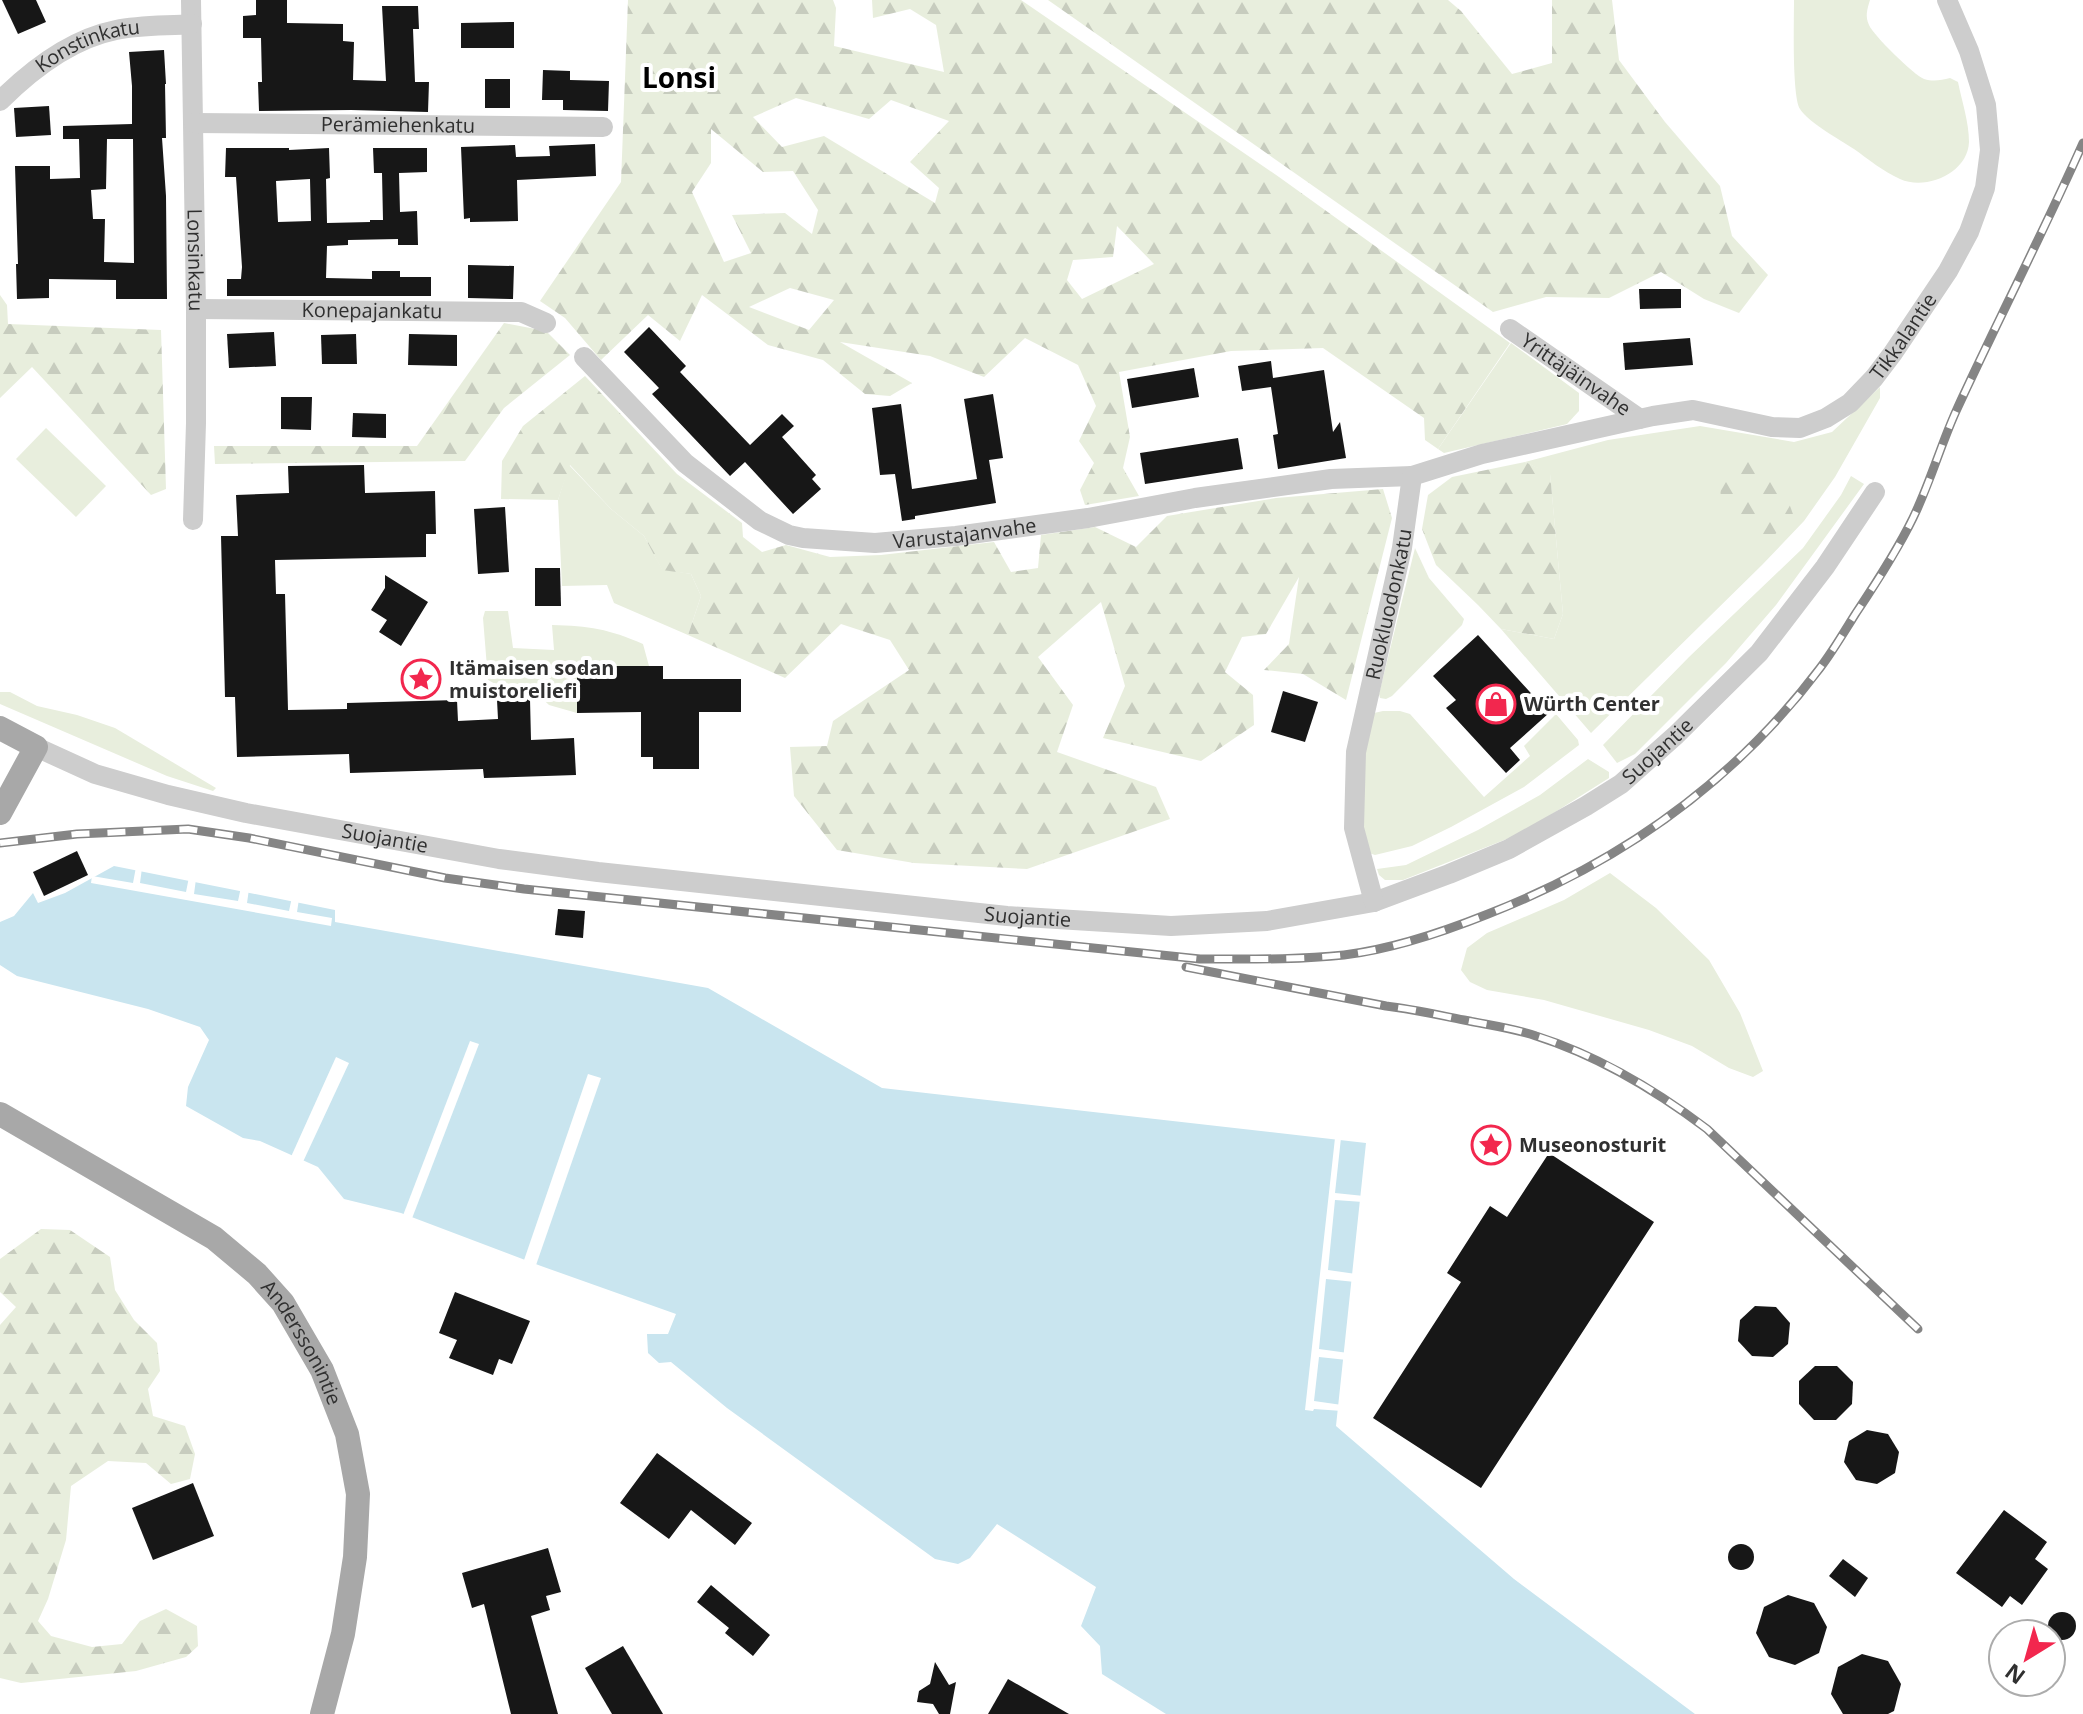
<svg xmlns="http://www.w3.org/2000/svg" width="2083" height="1714" font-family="'Open Sans',sans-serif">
<defs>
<pattern id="forest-firs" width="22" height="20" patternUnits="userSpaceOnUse" patternTransform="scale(2)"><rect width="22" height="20" fill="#e8eedd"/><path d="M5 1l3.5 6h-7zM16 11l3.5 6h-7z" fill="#c7ccbe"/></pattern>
</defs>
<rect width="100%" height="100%" fill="#fff"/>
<!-- green -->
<g fill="#e8eedd">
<path d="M1794,0h76c-3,10 -5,16 -1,25 4,10 45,50 55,54 10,3 17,1 26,-1l8,4c4,20 11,40 11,60 -1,31 -43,49 -69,37 -16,-7 -32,-20 -46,-30 -14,-9 -46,-27 -54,-40 -8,-13 -6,-89 -6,-109z"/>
<path d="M1511,343l68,50v18l-12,13 -123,29 -6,-4z"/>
<path d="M1880,387v11l-45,79 -31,44 -42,44 -171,168 -90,-104 53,10 9,-25 -13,-140 -25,-12 83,-22 92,-14 94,16 38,-10z"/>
<path d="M46,428l60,58 -30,31 -60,-58z"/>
<path d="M569,465l42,44 33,27 18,33 29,5 10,22 -13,39 -74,-32 -7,-18 -45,1 -4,-86z"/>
<path d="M1851,476l13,8 -88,121 -50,58 -91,91 -18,9 -14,-18 86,-88 114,-109 38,-53z"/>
<path d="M1415,548l14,30 35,41 -2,6 -70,71 -6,3 -6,-1 -1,-4z"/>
<path d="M485,611h23l5,37 41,2 -2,-25c37,1 57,4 91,19l6,22h-72v47l-28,-8 -17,-16 -33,-3 -11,-6 -5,-62z"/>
<path d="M0,692h10l27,14 40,9 38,13 101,60 -3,3 -46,-15 -167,-72z"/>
<path d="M1383,711h17l10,3 74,83 46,-41 -6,-10 32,-32 22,26 1,5 -55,42 -73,40 -39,19 -37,9 -6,-2 -3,-7 -10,-69 18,-64z"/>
<path d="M1588,759l21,13v6l-87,55 -119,47h-18l-6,-5 -2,-6 29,-4 72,-35 62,-35z"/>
<path d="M1610,873l46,35 53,52 31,53 23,58 -10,6 -24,-9 -37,-22 -43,-16 -105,-30 -57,-10 -17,-8 -9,-12 6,-22 20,-15 77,-33z"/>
</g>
<!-- forest -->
<g fill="url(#forest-firs)" fill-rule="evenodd">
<path d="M628,0h205l3,8 -2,38 110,26 -8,-47 -26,-16 -37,9 -1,-18h149l258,177 231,166 -72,106 -13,-9 -1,-22 -101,-70 -92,3 -112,21 11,65 -7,31 16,28 -54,9 -5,-15 14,-27 -15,-22 17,-35 -18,-41 -53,-27 -41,39 -54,-21 -90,-14 72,41 -22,13 -25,-2 -42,-34 -55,-15 -66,-50 -22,46 -32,-26 -47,45 -36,-42 -25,-17 81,-119zM796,98l73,21 22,-19 58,21 -39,41 29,26 -4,15 -111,-67 -42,11 -29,-30zM711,129l52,43 30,-1 25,39 -6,24 -27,-21 -53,2 19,38 -27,9 -32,-70 19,-29zM1117,226l37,38 -72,35 -15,-19 6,-20 40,-3zM790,288l44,12 -25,30 -60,-23z"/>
<path d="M1048,0h400l13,11 51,63 40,-11v-63h60l7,60 46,62 55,64 12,50 36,39 -29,38 -35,-14 -43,-27 -52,26 -63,-1 -53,15z"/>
<path d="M0,295l7,10 1,19 153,6 5,159 -15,6 -119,-128 -32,31z"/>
<path d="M504,323l42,8 24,24 -66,53 -39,53 -250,3 -1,-18h203z"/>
<path d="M585,376l92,98 65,49 1,14 19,15 24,-7 44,12 51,-2 113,-13 17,30 27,-4 3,-33 54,-8 41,20 31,-31 109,-18 107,-9 9,29 -46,182 -43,-26 -39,-4 25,-26 10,-67 -33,57 -24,3 -17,35 28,23 1,30 -53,36 -98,-23 22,-52 -24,-84 -63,55 35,48 -16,47 99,35 14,32 -143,50 -113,-6 -77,-13 -43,-54 -4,-49 37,-1 6,-25 76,-51 -19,-30 -49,-16 -56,54 -97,-43 13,-39 -10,-22 -29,-4 -18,-34 -33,-27 -41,-44 -12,35 -57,-1 1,-38 21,-35z"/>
<path d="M1742,456l39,25 13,36 -34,31 -39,-41 -1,-32z"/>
<path d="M1525,462l25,11 13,141 -9,25 -53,-10 -23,-24 -42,-40 -14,-36 6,-34 24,-18z"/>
<path d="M41,1229l29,1 40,27 5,33 19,30 23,23 3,28 -12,18 5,27 32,10 10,28 -5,25 -19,5 -25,-21 -38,-2 -37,25 -5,54 -18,59 -10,22 13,15 41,11 30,-3 18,-23 26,-12 31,17 1,20 -12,11 -50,14 -115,12 -21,-5v-353l16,-18 -16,-15v-33z"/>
</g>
<!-- water -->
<path fill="#c9e5ef" d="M114,866l221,44v12l373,66 174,100 484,55 -30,283 178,153 181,135h-529l-64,-40 -2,-28 -19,-20 15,-39 -99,-63 -27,34 -12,6 -23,-5 -208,-151 -56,-46 -12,1 -11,-10 -1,-19h21l8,-20 -135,-48 -140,-53 -57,-14 -26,-32 -58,-26 -17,-3 -57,-32 2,-19 21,-47 -9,-13 -52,-18 -131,-33 -17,-11v-43l14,-6 19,-23 5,10 27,-10z"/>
<!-- pier -->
<g fill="#fff">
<path d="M136,867l6,1 -2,15 46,9 3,-15 7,2 -2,15 44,7 3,-14 8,2 -2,14 42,8 3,-14 7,2 -2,13 35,6 -1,8 -240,-43 1,-7 41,7z"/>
<path d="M470,1041l9,3 -68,177 -9,-3z"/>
<path d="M336,1057l13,6 -47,101 -12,-5z"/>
<path d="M588,1074l13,4 -66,190 -12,-5z"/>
<path d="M1335,1138h6l-6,55 29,3 -1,6 -28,-2 -7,70 28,4 -1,8 -29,-3 -7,70 29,4 -1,7 -28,-3 -5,44 28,4v6l-28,-2 -1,2 -8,-1z"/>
</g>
<!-- building -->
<g fill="#171717" fill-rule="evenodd">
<path d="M2,0h34l10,22 -28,12z"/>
<path d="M256,0h31v23l56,1v17l11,1 -1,38 33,1 -4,-75h36l1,23h-6l2,53h14l-1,30 -77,-2 -92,1 -1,-29h4l-1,-44h-18v-22l13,-1z"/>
<path d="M514,22v26h-53v-25z"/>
<path d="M164,50l2,34h-1l1,54h-4l4,58 1,103h-51v-19l-67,-1v19l-32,1 -1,-35h2l-3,-98h35v13l30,-1 -1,-39h-16v-13l69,-2v-38l-3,-34zM107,139h26l1,124 -30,-1 1,-43h-12l-2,-29 15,-1z"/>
<path d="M543,70l27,1v9l39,1 -1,30 -45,-1v-10h-21z"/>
<rect x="485" y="79" width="25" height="29"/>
<path d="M49,106l2,29 -35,2 -2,-29z"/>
<path d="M595,144l1,32 -79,4 1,41 -48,1v-4l-6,1 -3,-72 54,-2 1,12 34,-1 -1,-10z"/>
<path d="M226,148h63v2l40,-2 1,30 -4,1 1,44 43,-1v-2h13l-1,-47h-8l-1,-25h54v24l-28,1 1,39 17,-1 1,34h-20v-6l-50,1v5l-21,1 -1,32 46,1v-8h28v6h31v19h-204v-17h14l1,-12 -6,-90h-11zM310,179l1,42 -33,1 -2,-41z"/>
<path d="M468,265l46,1 -1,33 -45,-1z"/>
<path d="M1639,289h42v19l-41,1z"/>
<path d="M649,327l37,39 -6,6 70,73 32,-31 12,12 -12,11 34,38 -4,4 9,10 -28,25 -48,-52 -15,14 -78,-82 7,-6 -35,-36z"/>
<path d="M274,332l2,34 -47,2 -2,-34z"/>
<path d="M356,334l1,30h-35l-1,-29z"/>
<path d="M409,334l48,1v31l-49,-1z"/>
<path d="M1690,338l3,27 -68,5 -2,-27z"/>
<path d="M1271,361l2,17 51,-8 9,62 7,-10 6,36 -68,11 -5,-34 5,-1 -7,-47 -29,4 -4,-25z"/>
<path d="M1194,368l5,29 -67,11 -5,-29z"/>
<path d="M993,394l10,64 -14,2 7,43 -81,13v3l-13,2 -7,-47 -15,1 -8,-67 29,-4 11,85 65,-10 -13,-80z"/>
<path d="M281,397h31l-1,33 -30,-1z"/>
<path d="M353,413l33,1v24l-34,-1z"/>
<path d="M1238,438l5,31 -98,15 -5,-31z"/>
<path d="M364,465l1,28 70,-2 1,43h-10v23l-151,3 1,34h9l3,116 59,-1v-6l110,-3 1,21 40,-2 -1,-19 33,-1 1,41 43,-2 2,37 -92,3 -1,-9 -133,4 -1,-19 -112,3 -2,-60h-10l-4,-161h17l-2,-41 53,-2 -1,-27z"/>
<path d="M505,507l4,65 -31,2 -4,-65z"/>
<path d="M535,568h25l1,38h-26z"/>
<path d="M385,575l43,27 -27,44 -22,-14 8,-12 -16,-10 14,-22z"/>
<path d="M1478,635l71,78 -39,35 10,12 -14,13 -60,-65 10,-8 -23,-24z"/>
<path d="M577,666h86v13h78v33h-42v57h-46v-12h-12v-45l-64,1z"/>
<path d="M1283,691l35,11 -13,40 -34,-10z"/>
<path d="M77,851l11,24 -44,21 -11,-24z"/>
<path d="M558,909l27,2 -2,27 -28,-3z"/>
<path d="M1549,1153l105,69 -173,266 -108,-70 88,-136 -14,-9 43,-67 17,11z"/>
<path d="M455,1292l75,29 -18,43 -13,-5 -6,16 -44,-17 8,-18 -18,-7z"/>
<path d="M1755,1306l21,1 14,16 -2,21 -15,13 -21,-1 -14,-15 2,-21z"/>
<path d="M1815,1366h22l16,16 -1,22 -16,16h-22l-15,-16v-23z"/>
<path d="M1867,1430l21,4 11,18 -4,21 -18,11 -21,-4 -12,-18 5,-21z"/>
<path d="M657,1453l95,70 -17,22 -44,-35 -22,29 -49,-36z"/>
<path d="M193,1483l21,53 -61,24 -21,-52z"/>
<path d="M2004,1510l43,32 -12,17 13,10 -26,36 -12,-9 -8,11 -46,-34z"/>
<circle cx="1741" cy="1557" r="13"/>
<path d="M548,1548l13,44 -15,4 4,14 -19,6 27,98h-47l-27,-110 -12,4 -10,-35z"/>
<path d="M1843,1559l25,19 -13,19 -26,-21z"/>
<path d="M711,1585l59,50 -17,21 -28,-23 4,-5 -32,-26z"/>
<path d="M1788,1595l26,8 13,24 -8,26 -24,12 -26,-8 -13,-24 8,-26z"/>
<circle cx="2062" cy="1626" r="14"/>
<path d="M623,1646l40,68h-51l-27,-46z"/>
<path d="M1862,1654l26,7 13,23 -7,27 -6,3h-45l-12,-20 7,-27z"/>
<path d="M935,1662l14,23 7,-3 -6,32h-11l-6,-10 -16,-2 2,-11 11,-7z"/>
<path d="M1008,1679l61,35h-81z"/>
</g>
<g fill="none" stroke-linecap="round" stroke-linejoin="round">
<!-- minor -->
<g stroke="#cdcdcd" stroke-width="20">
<path id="s1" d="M191,0l5,309v114l-3,97"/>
<path id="s2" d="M0,101c32,-32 71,-62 116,-71 24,-5 51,-4 76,-6"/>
<path id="s3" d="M194,123l409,4"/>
<path id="s4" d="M196,309l325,3 25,11"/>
<path id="s5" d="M1510,329l130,90"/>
<path id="s6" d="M584,357l101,106 75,58 29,14 14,3 72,5 81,-7 132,-18 107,-20 136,-19 81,-3"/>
<path id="s7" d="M36,747l59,27 73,21 78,18 253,46 99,13 409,44 164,10 96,-5 107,-19 75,-28 60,-25 77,-43 35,-22 55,-49 83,-82 66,-86 50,-75"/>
<path id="s8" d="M1374,902l-20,-74 2,-76 46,-204 10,-72 70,-22 171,-38 40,-6 79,17 28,1 26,-10 24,-15 24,-25 19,-25 55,-82 21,-39 16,-44 5,-38 -4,-45 -17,-54 -22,-51"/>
</g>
<!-- major -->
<g stroke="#a8a8a8" stroke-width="24">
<path d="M0,728l36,19 -36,66"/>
<path id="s9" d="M0,1114l214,124 43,36 26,29 39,67 25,64 11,60 -3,63 -12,77 -21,80"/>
</g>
<!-- rail casing -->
<g stroke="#858585" stroke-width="9">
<g id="rail">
<path d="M0,843l77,-9 111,-5 61,9 196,40 79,11 676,70c48,0 96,1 144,-4 49,-6 99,-23 144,-41 133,-52 246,-132 332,-246 13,-17 24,-36 36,-55 20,-30 41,-62 57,-95 17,-35 28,-74 44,-109 41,-89 86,-176 126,-266"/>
<path d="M1186,967l200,39c26,3 52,9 78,14 24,5 49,8 72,16 63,20 118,53 171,93l211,200"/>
</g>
</g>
<!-- rail -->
<use href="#rail" stroke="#fff" stroke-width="6" stroke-dasharray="18" stroke-linecap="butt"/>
</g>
<!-- icons -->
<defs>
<g id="sight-ring" transform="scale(2)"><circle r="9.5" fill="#fff" stroke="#f2274e" stroke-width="1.5"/><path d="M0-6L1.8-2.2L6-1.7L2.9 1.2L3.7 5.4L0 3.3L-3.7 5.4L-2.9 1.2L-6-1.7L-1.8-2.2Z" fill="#f2274e"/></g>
<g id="shop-ring" transform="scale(2)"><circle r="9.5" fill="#fff" stroke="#f2274e" stroke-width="1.5"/><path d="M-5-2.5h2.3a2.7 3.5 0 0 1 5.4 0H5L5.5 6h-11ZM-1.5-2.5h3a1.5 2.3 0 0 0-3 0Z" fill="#f2274e"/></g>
</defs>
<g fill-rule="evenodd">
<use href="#sight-ring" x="421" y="679"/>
<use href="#shop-ring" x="1496" y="704"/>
<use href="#sight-ring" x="1491" y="1145"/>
</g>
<g text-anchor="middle" stroke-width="8" stroke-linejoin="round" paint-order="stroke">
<!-- street labels -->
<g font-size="20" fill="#303030" stroke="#fff">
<text dy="7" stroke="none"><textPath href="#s2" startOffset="106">Konstinkatu</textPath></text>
<text dy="7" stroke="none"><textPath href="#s3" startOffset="204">Perämiehenkatu</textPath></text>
<text dy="7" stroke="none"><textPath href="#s1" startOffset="260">Lonsinkatu</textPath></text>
<text dy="7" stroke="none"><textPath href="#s4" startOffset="176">Konepajankatu</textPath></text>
<text dy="7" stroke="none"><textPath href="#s8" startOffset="974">Tikkalantie</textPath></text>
<text dy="7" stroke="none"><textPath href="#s5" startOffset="80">Yrittäjäinvahe</textPath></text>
<text dy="7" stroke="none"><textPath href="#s6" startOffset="450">Varustajanvahe</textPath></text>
<text dy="7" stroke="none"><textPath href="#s8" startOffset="304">Ruokluodonkatu</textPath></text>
<text dy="7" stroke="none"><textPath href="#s7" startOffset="1682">Suojantie</textPath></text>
<text dy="7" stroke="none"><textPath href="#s7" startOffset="362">Suojantie</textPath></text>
<text dy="7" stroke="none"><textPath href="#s7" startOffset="1010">Suojantie</textPath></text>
<text dy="7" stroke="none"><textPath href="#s9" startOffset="386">Anderssonintie</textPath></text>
</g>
<!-- poi labels -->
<g font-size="20" font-weight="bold" fill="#303030" stroke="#fff" text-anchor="start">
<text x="449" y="675">Itämaisen sodan<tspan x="449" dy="23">muistoreliefi</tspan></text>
<text x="1524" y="711">Würth Center</text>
<text x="1519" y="1152">Museonosturit</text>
</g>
<!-- district labels -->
<g font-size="28" font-weight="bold" fill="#000" stroke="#fff">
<text x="679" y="88">Lonsi</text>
</g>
</g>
<!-- north arrow -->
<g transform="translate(2027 1658) rotate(217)"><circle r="38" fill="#ffffff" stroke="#acacac" stroke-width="2"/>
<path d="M0-6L14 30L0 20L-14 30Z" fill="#f2274e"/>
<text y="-12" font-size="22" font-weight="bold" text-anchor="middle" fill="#303030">N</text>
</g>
</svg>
